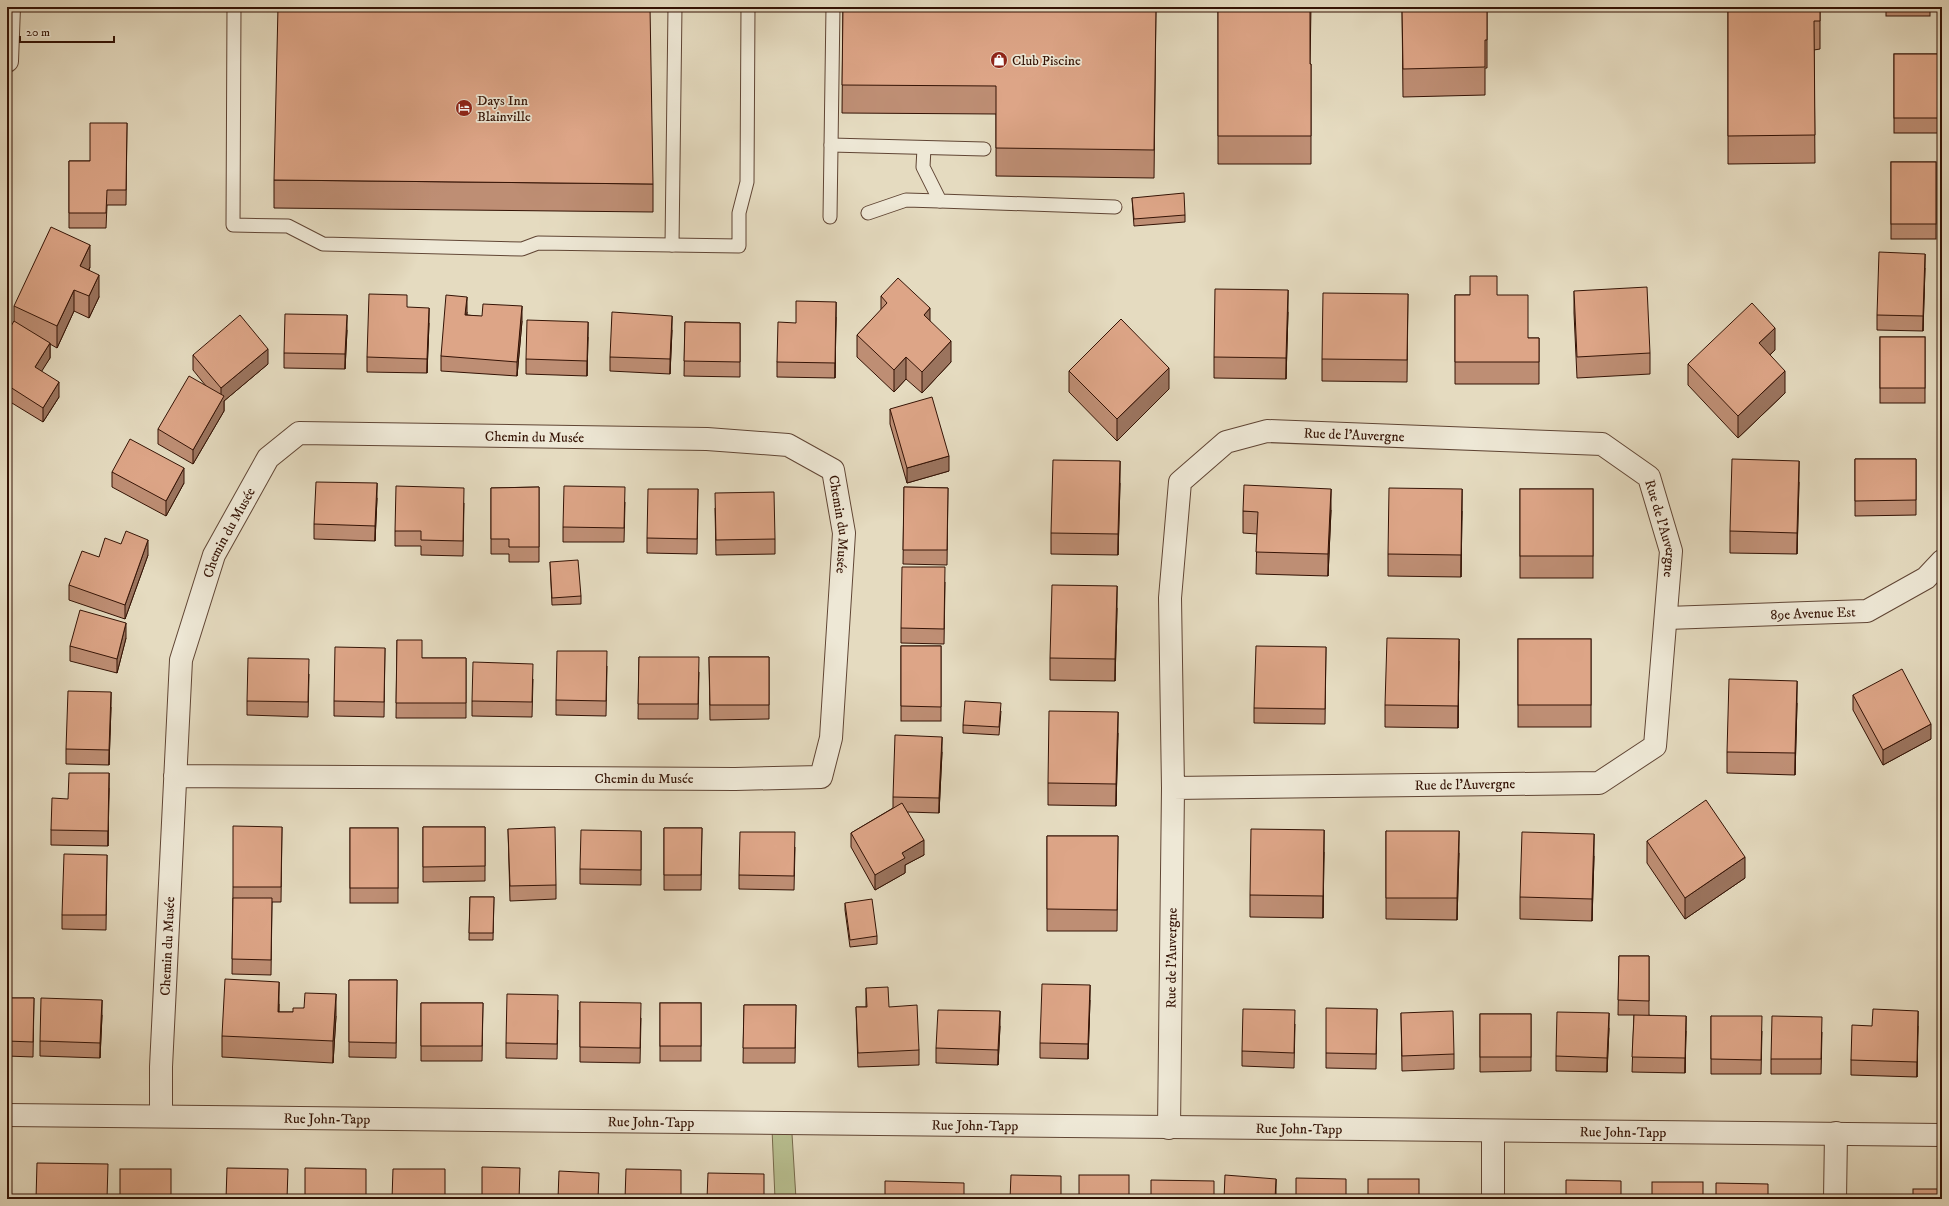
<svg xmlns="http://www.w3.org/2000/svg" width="1949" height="1206" font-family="'IM FELL DW Pica',serif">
<rect width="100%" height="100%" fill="#e5dbc0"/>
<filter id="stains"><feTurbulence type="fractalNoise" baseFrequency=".005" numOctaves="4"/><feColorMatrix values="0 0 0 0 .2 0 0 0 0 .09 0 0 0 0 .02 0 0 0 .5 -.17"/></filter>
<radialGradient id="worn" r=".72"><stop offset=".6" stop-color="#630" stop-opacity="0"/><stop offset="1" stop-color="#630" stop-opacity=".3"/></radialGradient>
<!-- green -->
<path fill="#b8bf90" stroke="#76694a" d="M772,1129l20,5 4,65h-21z"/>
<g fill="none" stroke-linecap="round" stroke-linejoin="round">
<!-- lane casing -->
<g stroke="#604534" stroke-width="15">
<g id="lane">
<path d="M234,7l-1,218 55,1 35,18 199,5 16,-6 201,3v-33l8,-31 1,-175"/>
<path d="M831,145l153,4"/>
<path d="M924,148l-1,19 17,34 175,6"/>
<path d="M868,213l38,-13 34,1"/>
<path d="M830,217l3,-210"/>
<path d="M672,245l3,-238"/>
</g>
</g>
<!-- street casing -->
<g stroke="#604534" stroke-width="24">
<g id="street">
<path d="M7,61l2,-54"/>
<path id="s1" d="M1667,618l200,-7 59,-33 16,-17"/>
<path id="s2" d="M7,1115l1935,20"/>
<path id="s3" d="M161,1116v-49l20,-407 33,-105 54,-97 31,-25 408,6 81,6 45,25 11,63 -13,205 -10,39 -86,2 -560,-3"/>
<path id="s4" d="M1169,1128l4,-340 -3,-190 10,-116 46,-40 41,-11 335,13 47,33 22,74 -16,195 -56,37 -426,5"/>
<path d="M1493,1132v67"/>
<path d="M1835,1199l1,-66"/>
</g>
</g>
<!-- lane -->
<use href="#lane" stroke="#eee8d6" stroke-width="13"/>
<!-- street -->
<use href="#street" stroke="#eee8d6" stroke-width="22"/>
</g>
<!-- wall -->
<g fill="#be8e74" stroke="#341305">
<path d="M843,7h313l-2,171 -158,-2v-62l-154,-1z"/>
<path d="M1218,7h93l-1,57h1v100h-93z"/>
<path d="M1402,7h85v61h-2v27l-82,2z"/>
<path d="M1728,7h92v42l-6,1 1,113 -87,1z"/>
<rect x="1886" y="7" width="44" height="9"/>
<rect x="1894" y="54" width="48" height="79"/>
<path d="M127,123l-1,82h-19l-1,23h-37v-67h21z"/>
<rect x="1891" y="162" width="45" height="77"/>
<path d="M274,180l379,4v28l-379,-4z"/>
<path d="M1132,198l53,17v7l-51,4z"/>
<path d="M90,267l-1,3 10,27 -10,21 -15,-7 -17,37 -7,-4v14l-9,13 18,26 -16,25 -36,-22v-67l7,-11v-16z"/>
<path d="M1925,268l-2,63 -46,-1v-15z"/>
<path d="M1574,291l76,62v21l-73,4 -3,-65z"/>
<path d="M1408,294l-1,88 -85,-1v-22z"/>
<path d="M1455,295h42l31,43h11v46h-84z"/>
<path d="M881,296l49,25 21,41 -29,31 -16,-14 -12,13 -37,-35v-22l24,-25z"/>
<path d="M407,307l22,16 -2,50 -60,-1v-15z"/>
<path d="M467,312v3l55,6 -5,55 -76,-5v-15z"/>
<path d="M1288,312l-2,67 -72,-1v-21z"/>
<path d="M836,317l-1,61 -58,-1v-15l19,-39z"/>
<path d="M685,322l55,1v54l-56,-1z"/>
<path d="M347,330l-2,39 -61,-1v-15z"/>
<path d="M672,330l-2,44 -60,-3v-14z"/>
<path d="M588,337l-1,39 -61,-2v-15z"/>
<rect x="1880" y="337" width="45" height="66"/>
<path d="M1775,350l-5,5 15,38 -47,45 -50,-53v-21z"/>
<path d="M193,355l75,9 -44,37v10l-31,53 -35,-20v-15l48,-43 -13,-16z"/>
<path d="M1069,371l100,18 -52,52 -48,-49z"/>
<path d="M890,409l59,62 -42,12 -17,-59z"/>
<path d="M1855,459h61v56l-61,1z"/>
<path d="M112,472l72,11 -18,33 -54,-29z"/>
<path d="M1799,482l-2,72 -67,-1v-22z"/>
<path d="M1120,483l-2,72 -67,-1v-21z"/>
<path d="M539,487v75h-30v-8h-18v-66z"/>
<path d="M904,487l44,1 -1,77 -44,-1z"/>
<path d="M698,489l-1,65 -50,-1v-15z"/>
<rect x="1520" y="489" width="73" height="89"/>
<path d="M377,498l-2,43 -61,-2v-15z"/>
<path d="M625,502l-1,40h-61v-15z"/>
<path d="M464,503l-1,53 -42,-1v-9h-26v-15z"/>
<path d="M715,508l60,31v15l-59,1z"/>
<path d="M1331,510l-3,66 -72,-2 1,-40 -14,-1v-22z"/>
<path d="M1462,511l-1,66 -73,-1v-22z"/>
<path d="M148,555l-23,64 -56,-19v-15l30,-28z"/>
<path d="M550,562l31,34v8l-29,1z"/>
<path d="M945,582l-1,62 -43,-1v-15z"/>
<path d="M1117,608l-2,73 -65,-1v-22z"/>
<path d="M126,638l-9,35 -47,-12v-15z"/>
<rect x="1518" y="639" width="73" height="88"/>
<path d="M397,640l25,18h44v60h-70z"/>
<path d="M1942,643v22l-3,-5v-15z"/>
<rect x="901" y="646" width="40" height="75"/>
<path d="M1326,647l-1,77 -71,-1v-15z"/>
<path d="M385,648l-1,69 -50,-1v-15z"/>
<path d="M639,657l60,15 -1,47h-60z"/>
<path d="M709,657h60v62l-59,1z"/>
<path d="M1459,661l-1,67 -73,-1v-22z"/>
<path d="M607,666l-1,50 -50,-1v-15z"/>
<path d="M309,674l-1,43 -61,-2v-14z"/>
<path d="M533,679l-1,38 -60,-1v-15z"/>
<path d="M1853,695l78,44 -48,26 -30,-55z"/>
<path d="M1797,703l-2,72 -68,-2v-21z"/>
<path d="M111,707l-2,58 -43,-1v-15z"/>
<path d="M1001,711l-2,24 -36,-2v-8z"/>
<path d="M1118,733l-2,73 -68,-1v-22z"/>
<path d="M942,752l-3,61 -32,-1 17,43 -19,10v8l-30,17 -24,-43v-14l42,-25v-11z"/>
<path d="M109,788l-1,58 -57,-1v-15l17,-31z"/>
<path d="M282,827l-1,75h-9l-1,73 -39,-1 1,-87z"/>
<path d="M423,827h62v54l-62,1z"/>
<rect x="350" y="828" width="48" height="75"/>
<path d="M664,828h38l-1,62h-37z"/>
<path d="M508,829l48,56v14l-46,2z"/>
<path d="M641,831v54l-61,-1v-15z"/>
<path d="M1386,831l73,22 -2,67 -71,-1z"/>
<path d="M1047,836h71l-1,95h-70z"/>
<path d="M1647,841l98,37 -60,41 -38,-56z"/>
<path d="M795,847l-1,43 -55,-1v-14z"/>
<path d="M1324,852l-1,66 -73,-1v-22z"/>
<path d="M107,855l-1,75 -44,-1v-14z"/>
<path d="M1594,856l-2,65 -72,-2v-22z"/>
<path d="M470,897h24l-1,43h-24z"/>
<path d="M845,903l32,33v8l-27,3 -5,-37z"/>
<path d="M1619,956h30v59l37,16 -1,42 -53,-1 2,-57h-16z"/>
<path d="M349,980h48l-1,78 -47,-1z"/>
<path d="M866,988l23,19 30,43v15l-61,2 -2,-60h10z"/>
<path d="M7,998h27l-1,59 -26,-1z"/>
<path d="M1090,1000l-2,59 -48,-1v-15z"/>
<path d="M580,1002l61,16 -1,45 -60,-1z"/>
<path d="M421,1003h62l-1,58h-61z"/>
<rect x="660" y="1003" width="41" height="58"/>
<path d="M279,1004v8h14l11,-4 32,8 -3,47 -111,-6v-21z"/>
<path d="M744,1005h52l-1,58h-52z"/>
<path d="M1377,1009l-1,60 -50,-1v-15z"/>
<path d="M558,1010l-1,49 -51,-1v-15z"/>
<path d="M1401,1013l53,41v15l-52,2z"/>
<path d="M1480,1014h51v57l-51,1z"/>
<path d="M102,1015l-2,43 -60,-2v-15z"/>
<path d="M1711,1016l51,15 -1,43h-50z"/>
<path d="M1295,1024l-1,44 -52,-2v-15z"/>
<path d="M1000,1026l-2,39 -62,-2v-15z"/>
<path d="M1872,1026h46l-1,51 -66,-2v-15z"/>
<path d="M1609,1028l-2,44 -51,-1v-15z"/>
<path d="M1822,1032l-1,42h-50v-15z"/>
</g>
<!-- shaded-wall -->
<g fill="#9b745e" stroke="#341305">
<path d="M90,245v22l-10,21v-22z"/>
<path d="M1925,254v14l-2,63v-15z"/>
<path d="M99,275v22l-10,21v-22z"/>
<path d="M74,290v21l-17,37v-22z"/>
<path d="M1288,290v22l-2,67v-21z"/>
<path d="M467,297v15l-2,18v-15z"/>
<path d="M836,302v15l-1,61v-15z"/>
<path d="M522,306v15l-5,55v-14z"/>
<path d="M429,308v15l-2,50v-14z"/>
<path d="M930,308v22l-6,-15z"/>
<path d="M347,315v15l-2,39v-15z"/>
<path d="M672,316v14l-2,44v-15z"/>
<path d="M588,322v15l-1,39v-15z"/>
<path d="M1775,328v22l-16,15v-22z"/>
<path d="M951,341v21l-29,31v-21z"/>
<path d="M50,343v15l-15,24v-15z"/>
<path d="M268,349v15l-44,37v10l-31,53v-14l28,-49v-13z"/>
<path d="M906,357v22l-12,13v-22z"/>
<path d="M1169,368v21l-52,52v-22z"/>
<path d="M1785,371v22l-47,45v-22z"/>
<path d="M59,382v15l-16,25v-14z"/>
<path d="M10,414v15l-3,6v-15z"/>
<path d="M949,456v15l-42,12v-15z"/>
<path d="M1120,461v22l-2,72v-21z"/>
<path d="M1799,461v21l-2,72v-21z"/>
<path d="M184,468v15l-18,33v-15z"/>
<path d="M377,483v15l-2,43v-15z"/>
<path d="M1331,489v21l-3,66v-22z"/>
<path d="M1462,489v22l-1,66v-22z"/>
<path d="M148,540v15l-23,64v-14z"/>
<path d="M1117,586v22l-2,73v-22z"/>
<path d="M126,623v15l-9,35v-14z"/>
<path d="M1459,639v22l-1,67v-22z"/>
<path d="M1797,681v22l-2,72v-22z"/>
<path d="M111,692v15l-2,58v-15z"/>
<path d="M1118,712v21l-2,73v-22z"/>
<path d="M1931,724v15l-48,26v-15z"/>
<path d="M942,737v15l-3,61v-15z"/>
<path d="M109,773v15l-1,58v-15z"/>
<path d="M1324,830v22l-1,66v-22z"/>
<path d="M1459,831v22l-2,67v-22z"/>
<path d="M1594,834v22l-2,65v-22z"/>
<path d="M924,840v15l-19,10v8l-30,17v-15l27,-22z"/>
<path d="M1745,857v21l-60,41v-21z"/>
<path d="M279,982v22l-1,29v-21z"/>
<path d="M1090,985v15l-2,59v-15z"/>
<path d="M336,994v22l-3,47v-22z"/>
<path d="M102,1000v15l-2,43v-15z"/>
<path d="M1000,1011v15l-2,39v-15z"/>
<path d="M1918,1011v15l-1,51v-15z"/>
<path d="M1609,1013v15l-2,44v-14z"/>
<path d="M1686,1016v15l-1,42v-15z"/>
<path d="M1276,1179v20h-1z"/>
</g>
<!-- building -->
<g fill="#dda587" stroke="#341305">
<path d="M278,7h372l3,177 -379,-4z"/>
<path d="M843,7h313l-2,143 -158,-2v-62l-154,-1z"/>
<path d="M1218,7h92v57h1v72h-93z"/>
<path d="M1402,7h85v33h-2v27l-82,2z"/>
<path d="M1728,7h92v14h-6l1,114 -87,1z"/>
<rect x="1894" y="54" width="48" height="64"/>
<path d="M90,123h37l-1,67h-19l-1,23h-37v-52h21z"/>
<rect x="1891" y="162" width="45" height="62"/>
<path d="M1184,193l1,22 -51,4 -2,-21z"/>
<path d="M51,227l39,18 -10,21 19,9 -10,21 -15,-6 -17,36 -43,-20z"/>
<path d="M1879,252l46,2 -2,62 -46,-1z"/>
<path d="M1470,276h27v19h31v43h11v24h-84v-67h15z"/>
<path d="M898,278l32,30 -6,7 27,26 -29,31 -16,-15 -12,13 -37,-35 30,-32 -6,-7z"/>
<path d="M1647,287l3,66 -73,4 -3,-66z"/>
<path d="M1215,289l73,1 -2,68 -72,-1z"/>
<path d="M1323,293l85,1 -1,66 -85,-1z"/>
<path d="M369,294l38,1v12l22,1 -2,51 -60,-2z"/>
<path d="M446,295l21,2 -2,18 17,1 1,-12 39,2 -5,56 -76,-6z"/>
<path d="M796,301l40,1 -1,61 -58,-1 1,-40 18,1z"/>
<path d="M1752,303l23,25 -16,15 26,28 -47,45 -50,-52z"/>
<path d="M612,312l60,4 -2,43 -60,-2z"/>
<path d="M285,314l62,1 -2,39 -61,-1z"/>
<path d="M240,315l28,34 -47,39 -28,-33z"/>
<path d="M1121,319l48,49 -52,51 -48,-48z"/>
<path d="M527,320l61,2 -1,39 -61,-2z"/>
<path d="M14,321l36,22 -15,24 24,15 -16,26 -36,-23v-52z"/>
<path d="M685,322l55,1v39l-56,-1z"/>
<rect x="1880" y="337" width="45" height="51"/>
<path d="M189,376l35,20 -31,54 -35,-21z"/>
<path d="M932,397l17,59 -42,12 -17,-59z"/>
<path d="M7,413l3,1 -3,6z"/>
<path d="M130,439l54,29 -18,33 -54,-29z"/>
<path d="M1732,459l67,2 -2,72 -67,-2z"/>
<path d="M1855,459h61v41l-61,1z"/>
<path d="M1053,460l67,1 -2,73 -67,-1z"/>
<path d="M316,482l61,1 -2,43 -61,-2z"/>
<path d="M1244,485l87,4 -3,65 -72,-2 2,-40 -15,-1z"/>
<path d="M396,486l68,2 -1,53 -42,-1v-9h-26z"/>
<path d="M564,486l61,1 -1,41 -61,-1z"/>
<path d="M539,487v60h-30v-8h-18v-51z"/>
<path d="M904,487l44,1 -1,62h-44z"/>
<path d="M1389,488l73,1 -1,66 -73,-1z"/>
<path d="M648,489h50l-1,50 -50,-1z"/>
<rect x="1520" y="489" width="73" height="67"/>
<path d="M774,492l1,47 -59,1 -1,-47z"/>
<path d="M126,531l22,9 -23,65 -56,-20 13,-34 17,6 6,-19 16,6z"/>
<path d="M578,560l3,36 -29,2 -2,-36z"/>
<path d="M902,567h43l-1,62 -43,-1z"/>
<path d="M1052,585l65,1 -2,73 -65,-1z"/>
<path d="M80,610l46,13 -9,36 -47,-13z"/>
<path d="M1387,638l72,1 -1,67 -73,-1z"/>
<rect x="1518" y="639" width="73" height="66"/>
<path d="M397,640h25v18h44v45h-70z"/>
<path d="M1942,643v7l-3,-5z"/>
<path d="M901,646h40v61l-40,-1z"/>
<path d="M1256,646l70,1 -1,62 -71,-1z"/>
<path d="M335,647l50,1 -1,54 -50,-1z"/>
<path d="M557,651h50l-1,50 -50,-1z"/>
<path d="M639,657h60l-1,47h-60z"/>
<path d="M709,657h60v48h-59z"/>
<path d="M248,658l61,1 -1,43 -61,-1z"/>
<path d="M473,662l60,2 -1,38 -60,-1z"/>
<path d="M1902,669l29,55 -48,26 -30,-55z"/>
<path d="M1729,679l68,2 -2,72 -68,-1z"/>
<path d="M68,691l43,1 -2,58 -43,-1z"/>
<path d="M965,701l36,2 -2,24 -36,-2z"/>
<path d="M1049,711l69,1 -2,72 -68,-1z"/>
<path d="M895,735l47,2 -3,61 -46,-1z"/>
<path d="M69,773h40l-1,58 -57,-1 1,-32 16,1z"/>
<path d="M1706,800l39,57 -60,41 -38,-57z"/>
<path d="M902,803l22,37 -22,13 3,5 -30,17 -24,-42z"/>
<path d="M233,826l49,1 -1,60h-48z"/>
<path d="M423,827h62v39l-62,1z"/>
<path d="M555,827l1,58 -46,1 -2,-57z"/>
<rect x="350" y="828" width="48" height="60"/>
<path d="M664,828h38l-1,47h-37z"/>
<path d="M1251,829l73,1 -1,66 -73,-1z"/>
<path d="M581,830l60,1v39l-61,-1z"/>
<path d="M1386,831h73l-2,67h-71z"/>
<path d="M740,832h55l-1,44 -55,-1z"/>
<path d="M1522,832l72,2 -2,65 -72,-2z"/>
<path d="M1047,836h71l-1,74 -70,-1z"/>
<path d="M64,854l43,1 -1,60h-44z"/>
<path d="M470,897h24l-1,36h-24z"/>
<path d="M233,898h39l-1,62 -39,-1z"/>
<path d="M872,899l5,37 -27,4 -5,-37z"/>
<path d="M1619,956h30v45l-31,-1z"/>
<path d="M225,979l54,3 -1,30h15v-4h11l1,-15 31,1 -3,47 -111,-5z"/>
<path d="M349,980h48l-1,63 -47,-1z"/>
<path d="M1042,984l48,1 -2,59 -48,-1z"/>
<path d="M888,987l1,20 28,-2 2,45 -61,3 -2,-46h11l-1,-19z"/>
<path d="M507,994l51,1 -1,49 -51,-1z"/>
<path d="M7,998h27l-1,44 -26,-1z"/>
<path d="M41,998l61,2 -2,43 -60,-2z"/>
<path d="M580,1002l61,1 -1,45 -60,-1z"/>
<path d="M421,1003h62l-1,43h-61z"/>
<rect x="660" y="1003" width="41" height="43"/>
<path d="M744,1005h52l-1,43h-52z"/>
<path d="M1326,1008l51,1 -1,45 -50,-1z"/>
<path d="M1243,1009l52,1 -1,43 -52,-2z"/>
<path d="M1873,1009l45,2 -1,51 -66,-2 1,-35 20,1z"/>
<path d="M938,1010l62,1 -2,39 -62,-2z"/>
<path d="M1453,1011l1,43 -52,2 -1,-43z"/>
<path d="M1557,1012l52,1 -2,45 -51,-2z"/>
<rect x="1480" y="1014" width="51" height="43"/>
<path d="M1634,1015l52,1 -1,42 -53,-1z"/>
<path d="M1711,1016h51l-1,44 -50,-1z"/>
<path d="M1772,1016l50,1 -1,42h-50z"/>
<path d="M37,1163l71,1 -1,35h-71z"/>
<path d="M7,1166h2l-1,33h-1z"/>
<path d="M482,1167l38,1 -1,31h-37z"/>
<path d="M227,1168l61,1 -1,30h-61z"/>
<path d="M305,1168l61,1v30h-61z"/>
<rect x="120" y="1169" width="51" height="30"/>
<path d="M393,1169h52v30h-53z"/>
<path d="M626,1169l55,1v29h-56z"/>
<path d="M559,1171l40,2 -1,26h-40z"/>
<path d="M708,1173l56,1v25h-57z"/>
<path d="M1011,1175l50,1v23h-51z"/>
<rect x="1079" y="1175" width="50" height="24"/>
<path d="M1225,1175l51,4 -1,20h-51z"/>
<path d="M1296,1178l50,1v20h-50z"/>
<rect x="1368" y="1179" width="51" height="20"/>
<path d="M1151,1180l63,1v18h-63z"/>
<path d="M1566,1180l55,1v18h-55z"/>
<path d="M885,1181l79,2v16h-79z"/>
<rect x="1652" y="1182" width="51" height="17"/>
<path d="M1716,1183l52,1v15h-52z"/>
<rect x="1913" y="1189" width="29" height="10"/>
</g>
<!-- icons -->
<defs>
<g id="shop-disc" transform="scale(0.9)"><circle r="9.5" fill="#8f2418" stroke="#eee8d6"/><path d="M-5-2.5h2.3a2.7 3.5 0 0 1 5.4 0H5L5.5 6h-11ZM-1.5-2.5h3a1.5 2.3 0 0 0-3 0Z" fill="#fff"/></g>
<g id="hotel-disc" transform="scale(0.9)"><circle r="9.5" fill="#8f2418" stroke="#eee8d6"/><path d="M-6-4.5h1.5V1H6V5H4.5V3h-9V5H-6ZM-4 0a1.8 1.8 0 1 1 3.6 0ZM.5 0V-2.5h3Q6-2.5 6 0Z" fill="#fff"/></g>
</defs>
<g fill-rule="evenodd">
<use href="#shop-disc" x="999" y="60"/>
<use href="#hotel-disc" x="464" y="108"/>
</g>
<g text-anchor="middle" stroke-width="3.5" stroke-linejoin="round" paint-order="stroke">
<!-- poi labels -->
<g font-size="14" fill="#341305" stroke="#eee8d6" text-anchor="start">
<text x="1012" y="65">Club Piscine</text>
<text x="477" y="105">Days Inn<tspan x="477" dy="16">Blainville</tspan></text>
</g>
<!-- street labels -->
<g font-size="14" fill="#341305" stroke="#eee8d6">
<text dy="5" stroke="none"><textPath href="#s4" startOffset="837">Rue de l'Auvergne</textPath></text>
<text dy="5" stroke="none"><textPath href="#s3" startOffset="953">Chemin du Musée</textPath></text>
<text dy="5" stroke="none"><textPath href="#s3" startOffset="1313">Chemin du Musée</textPath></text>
<text dy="5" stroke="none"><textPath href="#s4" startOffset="1196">Rue de l'Auvergne</textPath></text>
<text dy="5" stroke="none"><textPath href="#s3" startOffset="593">Chemin du Musée</textPath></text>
<text dy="5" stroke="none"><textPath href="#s1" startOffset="146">89e Avenue Est</textPath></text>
<text x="644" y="783">Chemin du Musée</text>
<text transform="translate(1465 784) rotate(-1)" y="5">Rue de l'Auvergne</text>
<text dy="5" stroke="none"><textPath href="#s3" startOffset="170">Chemin du Musée</textPath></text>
<text dy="5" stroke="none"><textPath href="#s4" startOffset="170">Rue de l'Auvergne</textPath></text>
<text dy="5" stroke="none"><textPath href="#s2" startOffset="320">Rue John-Tapp</textPath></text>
<text dy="5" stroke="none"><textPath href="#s2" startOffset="644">Rue John-Tapp</textPath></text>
<text dy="5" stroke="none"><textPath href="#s2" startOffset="968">Rue John-Tapp</textPath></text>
<text dy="5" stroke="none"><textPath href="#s2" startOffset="1292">Rue John-Tapp</textPath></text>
<text dy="5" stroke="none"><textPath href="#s2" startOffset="1616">Rue John-Tapp</textPath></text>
</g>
</g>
<!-- margin -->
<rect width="1949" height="1206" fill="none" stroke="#e5dbc0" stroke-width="24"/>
<rect x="8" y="8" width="1933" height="1190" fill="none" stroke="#341305" stroke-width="2"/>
<rect x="12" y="12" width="1925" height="1182" fill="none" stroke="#341305"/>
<!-- scale -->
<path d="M20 36v6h94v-6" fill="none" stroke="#341305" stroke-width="2"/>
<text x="26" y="36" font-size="12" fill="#341305" stroke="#eee8d6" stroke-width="3" paint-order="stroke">20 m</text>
<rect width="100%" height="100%" filter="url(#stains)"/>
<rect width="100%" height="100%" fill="url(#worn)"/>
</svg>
